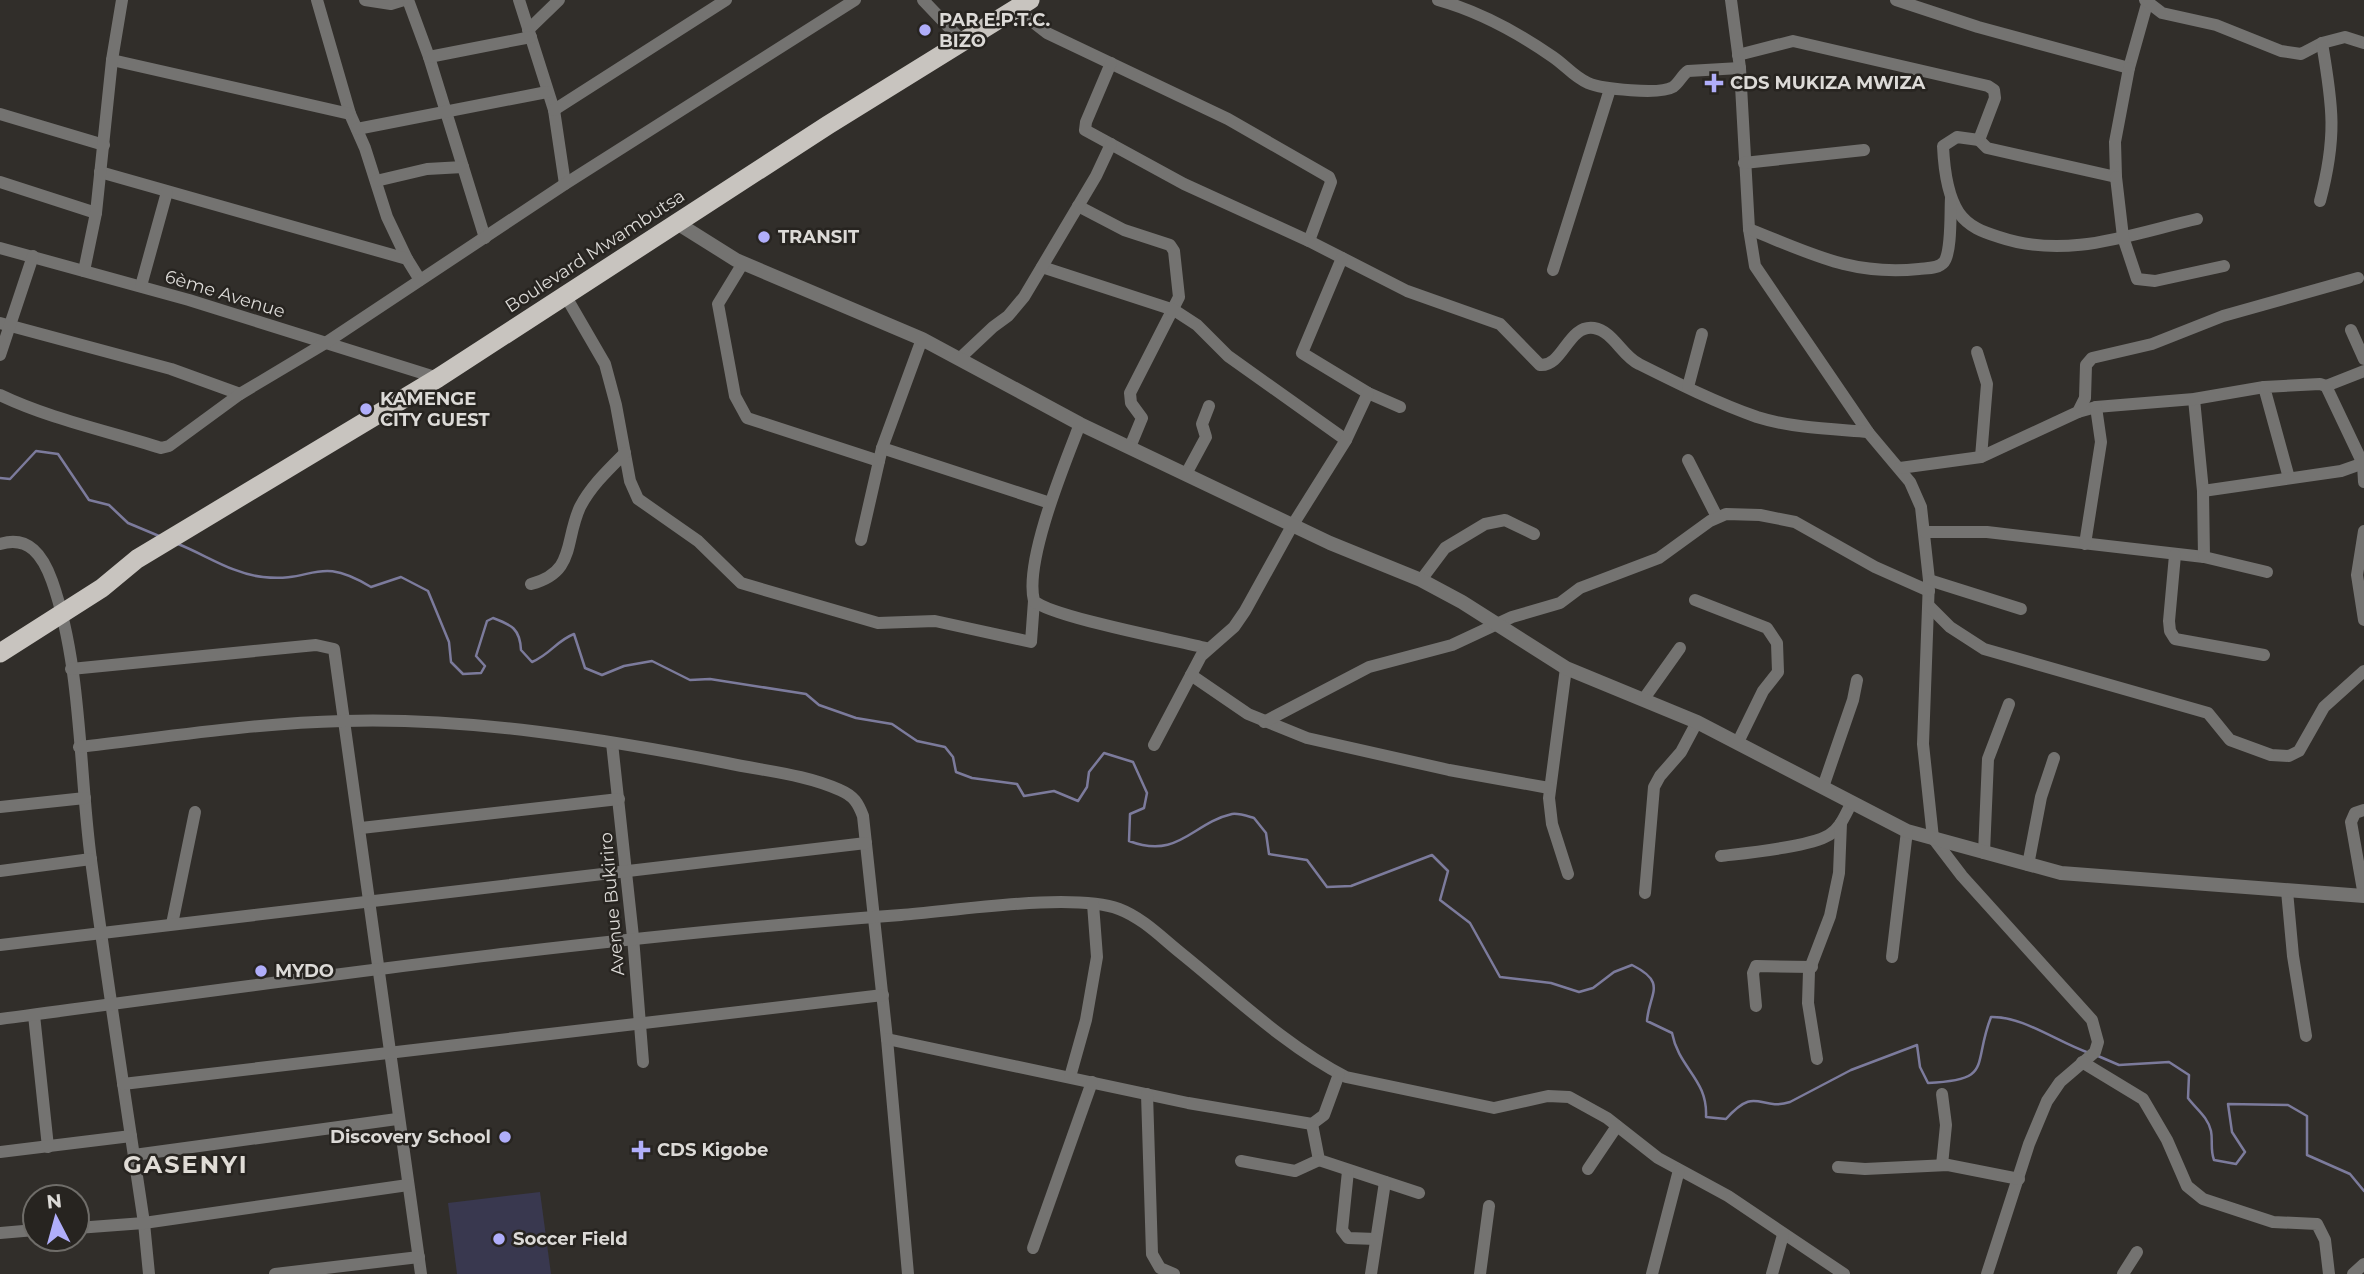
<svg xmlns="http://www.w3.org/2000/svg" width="2364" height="1274" font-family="Montserrat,sans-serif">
<rect width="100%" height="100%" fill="#312e2a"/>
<!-- green -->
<path fill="#39384f" d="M540,1192l11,82h-94l-9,-71z"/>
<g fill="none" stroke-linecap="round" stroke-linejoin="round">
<!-- stream -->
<g stroke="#7c7b9c" stroke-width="2.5">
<path d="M0,478l10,1 26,-28 22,3 31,46 20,5 19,18 31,13"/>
<path d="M178,544c28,11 55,30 85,33 52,6 53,-23 108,10l30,-10 27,14 21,51 2,20 12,12 18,-1 4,-7 -9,-10 11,-35 6,-3c19,7 27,11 28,32l11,12c19,-8 24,-21 42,-28l11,34 17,7 22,-9 28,-5 38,19 20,-1 96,15 13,11 37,13 36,6 25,17 28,6 8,10 3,15 16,6 45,6 7,12 30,-5 24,10 9,-14 2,-15 15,-19 29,9 14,31 -3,15 -14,6 -1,27c50,19 63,-18 103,-27 7,-1 15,2 22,4l12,15 3,21 38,6 20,27 24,-1 81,-31 16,16 -8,29 30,23 30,54 51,6 28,9 14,-4 21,-16 18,-7c36,18 17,28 15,56l25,12c7,36 36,46 34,84l20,2c31,-35 33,-7 64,-17l61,-32 66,-25 3,22 8,16c66,-3 44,-17 63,-66 32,-1 66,25 98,36"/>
<path d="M2098,1056l21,9 50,-3 20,13 -1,23c8,11 20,19 23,33 2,10 -1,18 3,29l22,4 9,-12 -13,-20 -4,-28 60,1 19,11v39l43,19 14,17"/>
</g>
<!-- minor -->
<g stroke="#747371" stroke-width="12">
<path d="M317,0l33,114 15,34 22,69 20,42"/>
<path d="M365,0l26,4 13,-4"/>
<path d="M408,0l21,57 56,181"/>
<path d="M519,0l35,110 11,74"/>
<path d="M923,0l40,42"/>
<path d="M1438,0c43,12 79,32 115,57 12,8 21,20 35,26 14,6 72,12 85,4 6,-4 9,-12 15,-16l52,-3"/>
<path d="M1731,0l9,68 9,161 6,37 113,166 42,50 11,25 8,73 -6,164 10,94 29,38 130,144 6,22 -3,10 -35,30 -13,19 -18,43 -42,130"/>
<path d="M1896,0l82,27 151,41 18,-64"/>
<path d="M2145,0l17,13 54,12 65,26 20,3 21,-11 23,-6 19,6"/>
<path d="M1016,9l31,24 181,86 101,58 2,5 -22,59"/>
<path d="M528,30l31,-30"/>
<path d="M1738,55l55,-14 195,45 6,4 1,8 -16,42 8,8 129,29 -1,-35 14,-74"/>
<path d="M429,57l102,-20"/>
<path d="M112,60l238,54"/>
<path d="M1111,63l-25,59 -1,8 99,54 125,57 98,50 93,33 40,41c23,2 28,-41 54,-37 19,3 28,28 45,36 38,19 78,39 118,53 35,11 75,12 111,15"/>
<path d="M554,110l172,-110"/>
<path d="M0,114l104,31"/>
<path d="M357,129l190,-37"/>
<path d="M1979,140l-22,-3 -14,9c1,22 4,49 16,67 10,14 24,19 40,24 68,23 132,-3 198,-18"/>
<path d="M1744,163l120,-13"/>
<path d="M100,172l307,87 13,21"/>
<path d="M2116,177l7,60 14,42 18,2 69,-15"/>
<path d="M376,181l51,-12 36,-2"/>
<path d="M0,182l96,31"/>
<path d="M2320,201c17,-64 13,-94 2,-158"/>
<path d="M1078,206l46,24 46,15 4,6 5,46 -49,96 1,10 11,15 -12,29"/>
<path d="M1749,229c61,24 102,47 170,40 8,-1 19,0 25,-7 8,-11 6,-50 7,-64"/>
<path d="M0,248l189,52 249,78"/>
<path d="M1342,258l-40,95 66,40 32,14"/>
<path d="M743,263l-25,41 17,92 12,22 132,43"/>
<path d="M1042,267l132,43 23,15 31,31 118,84"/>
<path d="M1553,270l57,-181"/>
<path d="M84,271l12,-58 16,-153 10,-60"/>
<path d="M141,286l26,-94"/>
<path d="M565,295l40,69 11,41 14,76 8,18 60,42 43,42 137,40 57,-2 96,21 3,-41"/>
<path d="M0,323l171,46 69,25"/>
<path d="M2351,330l13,29"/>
<path d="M1977,352l10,32 -6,73"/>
<path d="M0,355l33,-99"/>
<path d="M959,359l34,-32 15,-11 16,-19 72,-121 15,-32"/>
<path d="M2326,386l38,-15"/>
<path d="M1688,387l14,-53"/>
<path d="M0,395c50,24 108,36 161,53l8,-2 71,-52 87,-52 238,-158 290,-184"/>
<path d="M2194,399l9,92"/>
<path d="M2078,412l18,-5 98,-8 70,-12"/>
<path d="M1080,424c-15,39 -56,137 -46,177 18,16 140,39 172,47"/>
<path d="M882,448l168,55"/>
<path d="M1688,460l29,57"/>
<path d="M1900,468l81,-11 97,-45 7,-14 1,-33 6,-7 60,-14 71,-28 135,-38"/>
<path d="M1186,474l20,-37 -4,-13 7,-18"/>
<path d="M2289,478l-25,-91 56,-3 6,2 37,78 1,18"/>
<path d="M2364,531l-7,44 7,45"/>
<path d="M1925,532h62l217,25 -1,-66 138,-20 23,-8"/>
<path d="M861,540l21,-92 40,-109"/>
<path d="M0,544c29,-9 43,12 52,37 30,85 27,190 39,279 16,121 35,242 53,363l5,51"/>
<path d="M2085,544l16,-102 -5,-35"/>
<path d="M2175,555l-6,66 1,10 5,8 89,16"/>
<path d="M2204,557l63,15"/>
<path d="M1421,580l24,-32 40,-24 20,-4 29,14"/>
<path d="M1929,580l92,29"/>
<path d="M531,584c45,-12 33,-42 49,-77 11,-21 28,-37 45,-54"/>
<path d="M1695,600l72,28 10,15 1,29 -15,19 -25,51"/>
<path d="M1929,606l21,21 34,22 224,64 22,27 41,15 18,1 10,-5 25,-44 40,-36"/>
<path d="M1566,668l-17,130 3,26 16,50"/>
<path d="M71,669l245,-24 18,4 87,625"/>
<path d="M1191,675l57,39 59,24 142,32 100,18"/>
<path d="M1643,700l37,-52"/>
<path d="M1264,722l105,-55 83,-22 60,-28 48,-14 20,-15 79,-30 51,-37 16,-7 34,1 35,7 80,45 54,24"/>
<path d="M612,743l21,194 10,125"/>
<path d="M1154,745l47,-89 33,-29 11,-16 47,-85 54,-86 22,-47"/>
<path d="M79,747c87,-10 176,-24 264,-26 124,-4 262,18 384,42 37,8 78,11 113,27 14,6 18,13 23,26l24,223 21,235"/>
<path d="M1823,787l30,-87 4,-20"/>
<path d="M0,807l85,-9"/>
<path d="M361,828l258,-29"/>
<path d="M1984,853l4,-94 21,-55"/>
<path d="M1721,856c25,-3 89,-9 108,-21 11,-6 16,-20 22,-31"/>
<path d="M2028,865l13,-68 13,-39"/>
<path d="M0,871l91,-12"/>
<path d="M2287,891l6,65 13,80"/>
<path d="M1645,893l9,-106 6,-11 21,-24 16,-30"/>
<path d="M2364,896l-13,-74 4,-9 9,-3"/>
<path d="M172,924l23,-112"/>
<path d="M0,945l866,-102"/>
<path d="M1892,957l15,-126"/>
<path d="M1756,1006l-3,-33 3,-7 56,1"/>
<path d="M34,1015l14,132"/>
<path d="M0,1019c300,-40 599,-82 901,-104 54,-4 171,-23 218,-6 24,9 44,30 63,45 52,42 105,93 164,123l148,31 54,-12 21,1 38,21 51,40 70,38 116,78"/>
<path d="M887,1039l301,64 124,21 12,-9 15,-41"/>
<path d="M1817,1059l-9,-56 1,-32 21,-55 9,-43 2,-50"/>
<path d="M2082,1062l61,37 24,41 20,46 16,13 70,23 44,2 8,16 4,34"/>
<path d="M1070,1077l16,-57 11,-63 -4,-53"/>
<path d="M123,1084l760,-89"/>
<path d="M1147,1094l5,160 8,14 14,6"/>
<path d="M1312,1124l7,36 100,33"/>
<path d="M0,1152l131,-16"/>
<path d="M134,1155l263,-36"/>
<path d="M1241,1161l54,10 24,-11"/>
<path d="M1942,1165l4,-40 -4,-31"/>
<path d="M1838,1167l27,2 83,-4 71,14"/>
<path d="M1588,1169l29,-43"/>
<path d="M1348,1171l-6,59 6,8 28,1"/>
<path d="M77,1228l67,-5 264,-38"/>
<path d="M0,1233l35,-3"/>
<path d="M1033,1248l59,-166"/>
<path d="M275,1274l144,-17"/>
<path d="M1371,1274l14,-92"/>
<path d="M1480,1274l9,-68"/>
<path d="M1652,1274l27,-104"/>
<path d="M1772,1274l11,-39"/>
<path d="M2123,1274l14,-22"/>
<path d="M2353,1274l11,-10"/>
</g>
<!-- tertiary -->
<path stroke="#747371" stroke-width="14" d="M677,223l59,37 186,79 158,85 250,119 91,37 41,22 104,66 131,54 210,109 154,42 303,23"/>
<!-- trunk -->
<path stroke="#c8c4bf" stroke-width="19" d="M0,653l102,-65 35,-29 301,-181 390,-253 202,-125"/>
</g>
<!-- markers -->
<g fill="#b0aefa" stroke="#272420" stroke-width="2.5">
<circle cx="925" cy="30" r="7"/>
<path d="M1710.5 72.5h7v7h7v7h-7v7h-7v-7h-7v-7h7z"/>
<circle cx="764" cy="237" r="7"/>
<circle cx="366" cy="409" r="7"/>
<circle cx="261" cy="971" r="7"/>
<circle cx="505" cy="1137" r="7"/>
<path d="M637.5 1139.5h7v7h7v7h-7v7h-7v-7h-7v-7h7z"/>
<circle cx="499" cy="1239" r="7"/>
</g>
<g text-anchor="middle" stroke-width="5" stroke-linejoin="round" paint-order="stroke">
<!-- poi labels -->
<g font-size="18" font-weight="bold" fill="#dcdad7" stroke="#272420" text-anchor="start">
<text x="939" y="26">PAR E.P.T.C.<tspan x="939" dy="21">BIZO</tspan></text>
<text x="1730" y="89">CDS MUKIZA MWIZA</text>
<text x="778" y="243">TRANSIT</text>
<text x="380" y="405">KAMENGE<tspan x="380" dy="21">CITY GUEST</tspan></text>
<text x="275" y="977">MYDO</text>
<text x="491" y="1143" text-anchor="end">Discovery School</text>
<text x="657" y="1156">CDS Kigobe</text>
<text x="513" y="1245">Soccer Field</text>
</g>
<!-- street labels -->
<g font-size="18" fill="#dcdad7" stroke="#272420">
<text transform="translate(595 251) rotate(-33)" y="6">Boulevard Mwambutsa</text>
<text transform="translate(225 294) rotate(17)" y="6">6ème Avenue</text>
<text transform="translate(612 904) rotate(-95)" y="6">Avenue Bukiriro</text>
</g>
<!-- district labels -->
<g font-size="24" font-weight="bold" letter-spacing="2" fill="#e0dcd6" stroke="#272420">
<text x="186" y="1173">GASENYI</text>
</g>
</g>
<!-- north arrow -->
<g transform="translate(56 1218) rotate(354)"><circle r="33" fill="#272420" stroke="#6f6d69" stroke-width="2"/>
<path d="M0-5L12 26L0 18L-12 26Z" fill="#b0aefa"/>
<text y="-10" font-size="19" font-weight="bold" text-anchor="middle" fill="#dcdad7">N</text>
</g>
</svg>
